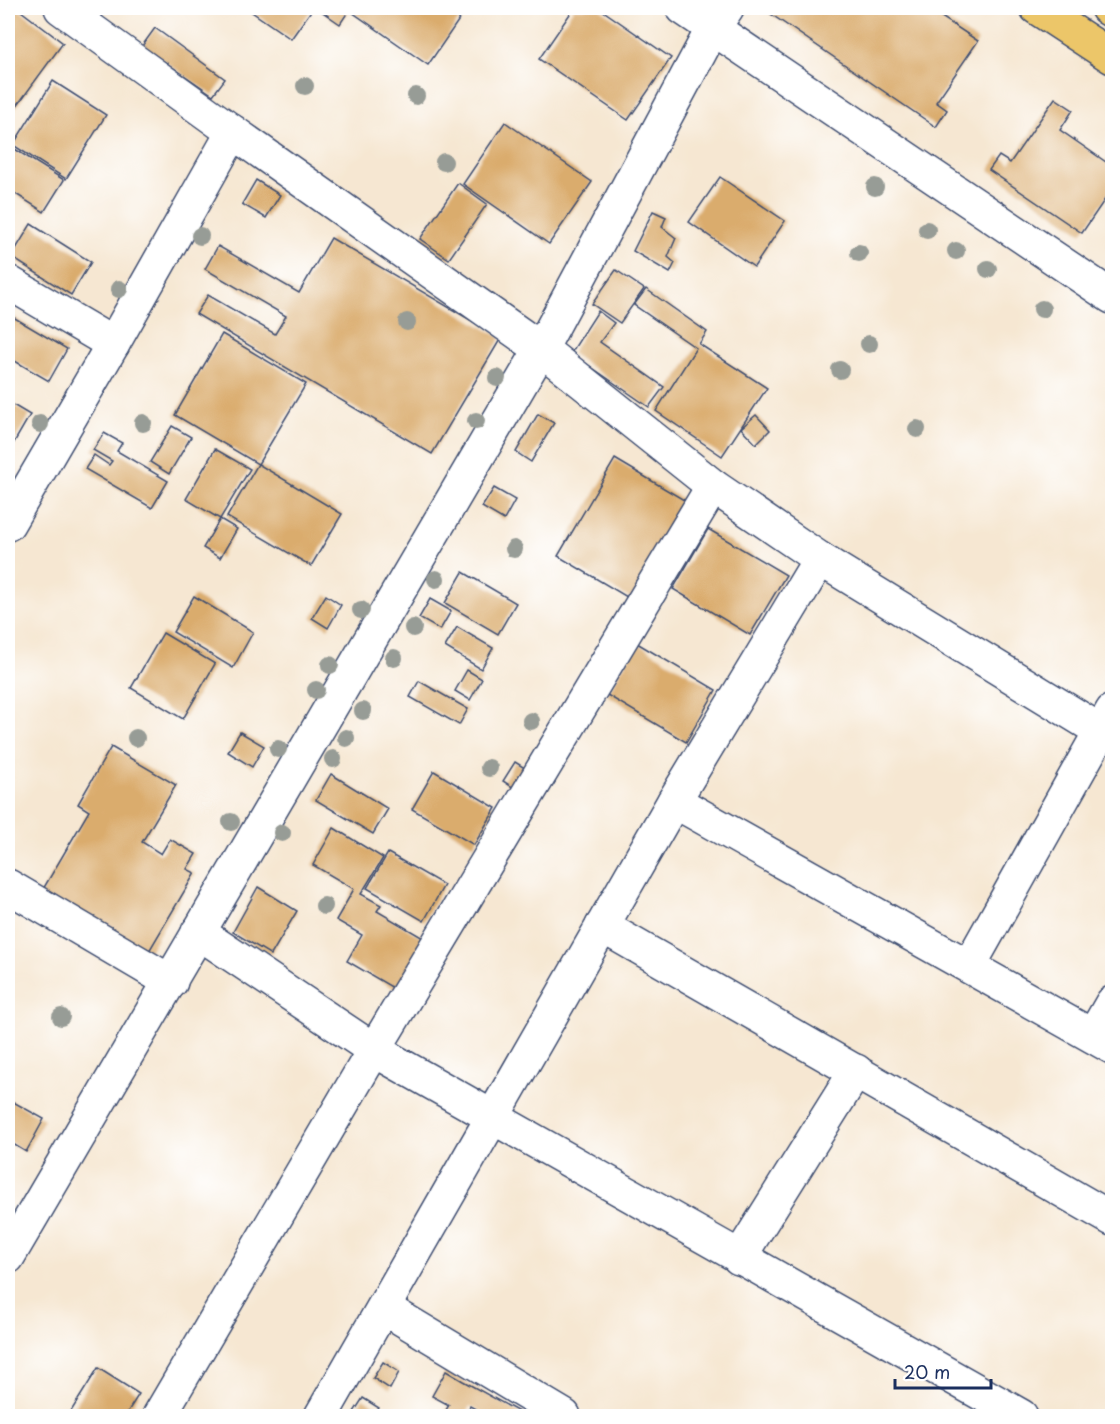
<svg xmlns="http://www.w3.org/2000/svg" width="1120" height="1424" font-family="'Playpen Sans',sans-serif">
<rect width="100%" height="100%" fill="#fff"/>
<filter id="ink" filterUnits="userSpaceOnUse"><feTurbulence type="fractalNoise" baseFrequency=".0167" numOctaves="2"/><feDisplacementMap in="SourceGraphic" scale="12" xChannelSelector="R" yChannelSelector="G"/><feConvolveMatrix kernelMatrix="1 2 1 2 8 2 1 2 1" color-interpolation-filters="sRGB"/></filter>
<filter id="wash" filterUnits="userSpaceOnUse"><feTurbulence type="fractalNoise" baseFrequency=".008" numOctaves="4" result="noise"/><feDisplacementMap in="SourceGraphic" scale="24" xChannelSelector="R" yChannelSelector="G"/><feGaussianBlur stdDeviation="1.35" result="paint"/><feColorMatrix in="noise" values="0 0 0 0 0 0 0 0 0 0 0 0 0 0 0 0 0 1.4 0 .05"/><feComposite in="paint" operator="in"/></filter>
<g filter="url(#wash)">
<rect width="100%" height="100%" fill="#f6e7d2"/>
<g id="blocks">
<!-- building -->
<g fill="#daac6d">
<path d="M8,8h9l46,35 -55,75z"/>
<path d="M246,8h67l-22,31z"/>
<path d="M317,8h24l7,4 -8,12z"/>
<path d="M355,8h112l-39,57 -76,-53z"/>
<path d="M574,8h25l72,50 -43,62 -89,-61z"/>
<path d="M762,8h166l50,33 -42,61 11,8 -11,17z"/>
<path d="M155,28l70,51 -12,16 -71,-49z"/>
<path d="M53,81l53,34 -40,64 -53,-34z"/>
<path d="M1055,98l18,12 -13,20 46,32 6,-10v37l-30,44 -93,-63 10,-14 11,7z"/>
<path d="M505,122l87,60 -43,62 -86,-60z"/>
<path d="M13,148l51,32 -20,32 -36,-23v-33z"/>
<path d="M720,177l65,44 -31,46 -65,-45z"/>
<path d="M256,180l24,15 -14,23 -24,-14z"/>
<path d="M458,183l29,21 -38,55 -29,-20z"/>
<path d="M653,211l13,6 -4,10 14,11 -8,19 7,6 -5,10 -37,-22z"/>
<path d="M31,224l60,38 -20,33 -60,-38z"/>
<path d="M331,238l170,100 -69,116 -236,-140 12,-19 67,39 11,-18 -81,-47 13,-23 81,47z"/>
<path d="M616,270l28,19 -24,34 -28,-19z"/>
<path d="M646,289l61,43 -8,12 68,44 -45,68 -66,-45 40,-63 -62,-43z"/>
<path d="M598,311l16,12 -14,19 64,45 -15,20 -78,-54z"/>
<path d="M8,314l59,35 -18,32 -41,-24z"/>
<path d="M222,334l84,50 -48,80 84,50 -31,52 -84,-49 31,-53 -83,-49z"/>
<path d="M8,402l22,13 -22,38z"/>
<path d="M538,414l16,9 -23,39 -15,-10z"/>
<path d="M756,415l14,15 -14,14 -15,-16z"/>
<path d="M172,426l19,11 -22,37 -19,-12z"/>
<path d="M104,433l18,10 -5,8 51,30 -16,27 -67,-39 9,-14 15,10 3,-4 -19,-11z"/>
<path d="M215,449l35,20 -30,50 -34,-20z"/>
<path d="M615,459l74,44 -57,97 -74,-44z"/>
<path d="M494,488l21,12 -11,20 -22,-13z"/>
<path d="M220,519l17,10 -17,29 -17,-10z"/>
<path d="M708,529l78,46 -36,60 -77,-46z"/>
<path d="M463,572l53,31 -18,31 -53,-31z"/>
<path d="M326,595l15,10 -13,23 -16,-10z"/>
<path d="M194,596l59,36 -20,36 -60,-36z"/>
<path d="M430,599l21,12 -11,19 -21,-12z"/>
<path d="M457,627l36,21 -12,21 -36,-22z"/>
<path d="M163,633l52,31 -32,55 -52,-31z"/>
<path d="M637,643l79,47 -30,52 -79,-47z"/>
<path d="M467,670l15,9 -12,21 -15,-9z"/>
<path d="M419,681l49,28 -9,16 -49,-28z"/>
<path d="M240,732l24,14 -12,21 -24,-15z"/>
<path d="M111,747l65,38 -34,57 19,12 9,-15 26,15 -9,15 8,4 -50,85 -106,-62 50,-85 -11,-7z"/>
<path d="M515,762l13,8 -11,20 -14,-9z"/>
<path d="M434,771l62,37 -22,37 -62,-36z"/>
<path d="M331,774l57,35 -15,25 -57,-34z"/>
<path d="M334,828l49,30 -22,36 20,11 -4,6 53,31 -30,50 -53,-31 15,-26 -26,-15 18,-31 -41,-24z"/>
<path d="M388,853l56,32 -20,36 -57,-33z"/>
<path d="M258,887l39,24 -26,44 -38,-23z"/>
<path d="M8,1099l36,20 -18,33 -18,-11z"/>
<path d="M383,1362l16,10 -9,17 -17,-11z"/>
<path d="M98,1368l41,26 -14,22h-57z"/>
<path d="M446,1371l17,10 63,35h-38l-18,-10 -5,10h-19l-3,-1 6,-10 -17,-9z"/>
<path d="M363,1398l16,10 -5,8 -22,-1z"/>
</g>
</g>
</g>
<g filter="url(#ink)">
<use href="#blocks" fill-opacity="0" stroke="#3c4b6f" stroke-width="1.5"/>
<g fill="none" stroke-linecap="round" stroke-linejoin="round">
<!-- minor casing -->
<g stroke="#3c4b6f" stroke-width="36">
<g id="minor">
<path d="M61,8l172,124 308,217 172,137 107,73 281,172"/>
<path d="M683,8l429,289"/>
<path d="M8,282l105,62"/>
<path d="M8,524l105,-180 120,-212"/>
<path d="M674,801l438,246"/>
<path d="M8,886l163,96"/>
<path d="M602,926l510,293"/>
<path d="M198,932l176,118 647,366"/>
<path d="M969,966l143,-255"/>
<path d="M1093,1036l19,-33"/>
<path d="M8,1257l533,-908 172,-321 14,-20"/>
<path d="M739,1258l117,-187"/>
<path d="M384,1308l180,108"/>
<path d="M159,1416l215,-366 339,-564"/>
<path d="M321,1416l353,-615 146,-242"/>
</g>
</g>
<!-- major casing -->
<g stroke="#3c4b6f" stroke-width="36">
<g id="major">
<path d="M1037,8l75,49"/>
<path d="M1107,8l5,3"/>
</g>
</g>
<!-- minor -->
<use href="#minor" stroke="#fff" stroke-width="33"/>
<!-- major -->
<use href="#major" stroke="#ecc669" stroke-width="33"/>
</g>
<!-- trees -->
<g fill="#979c96">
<circle cx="305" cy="86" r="9"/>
<circle cx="416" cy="96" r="9"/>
<circle cx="444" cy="162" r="9"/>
<circle cx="875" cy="187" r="9"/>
<circle cx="927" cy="230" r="9"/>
<circle cx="200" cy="236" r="9"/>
<circle cx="956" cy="251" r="9"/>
<circle cx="859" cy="253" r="9"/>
<circle cx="988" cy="269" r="9"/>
<circle cx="119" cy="289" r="9"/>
<circle cx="1042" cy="309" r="9"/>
<circle cx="407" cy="322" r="9"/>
<circle cx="869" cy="344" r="9"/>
<circle cx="840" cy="370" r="9"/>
<circle cx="497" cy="378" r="9"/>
<circle cx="476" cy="421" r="9"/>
<circle cx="143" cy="423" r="9"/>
<circle cx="40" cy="424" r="9"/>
<circle cx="917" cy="429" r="9"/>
<circle cx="514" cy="549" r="9"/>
<circle cx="436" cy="579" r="9"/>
<circle cx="361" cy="610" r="9"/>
<circle cx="413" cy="628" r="9"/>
<circle cx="394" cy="658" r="9"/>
<circle cx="330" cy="665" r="9"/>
<circle cx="316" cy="690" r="9"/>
<circle cx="363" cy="711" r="9"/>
<circle cx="531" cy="721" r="9"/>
<circle cx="136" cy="738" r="9"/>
<circle cx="346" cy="738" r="9"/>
<circle cx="278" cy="749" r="9"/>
<circle cx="333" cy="759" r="9"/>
<circle cx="489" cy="768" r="9"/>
<circle cx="231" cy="822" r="9"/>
<circle cx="282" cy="833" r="9"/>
<circle cx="324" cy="906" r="9"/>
<circle cx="61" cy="1017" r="9"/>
</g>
</g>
<!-- margin -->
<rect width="1120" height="1424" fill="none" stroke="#fff" stroke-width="30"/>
<!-- scale -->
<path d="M895 1379v9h96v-9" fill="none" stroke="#1b2f5e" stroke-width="3"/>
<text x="904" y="1379" font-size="18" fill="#1b2f5e" stroke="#ffffff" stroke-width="4.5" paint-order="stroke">20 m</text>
</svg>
